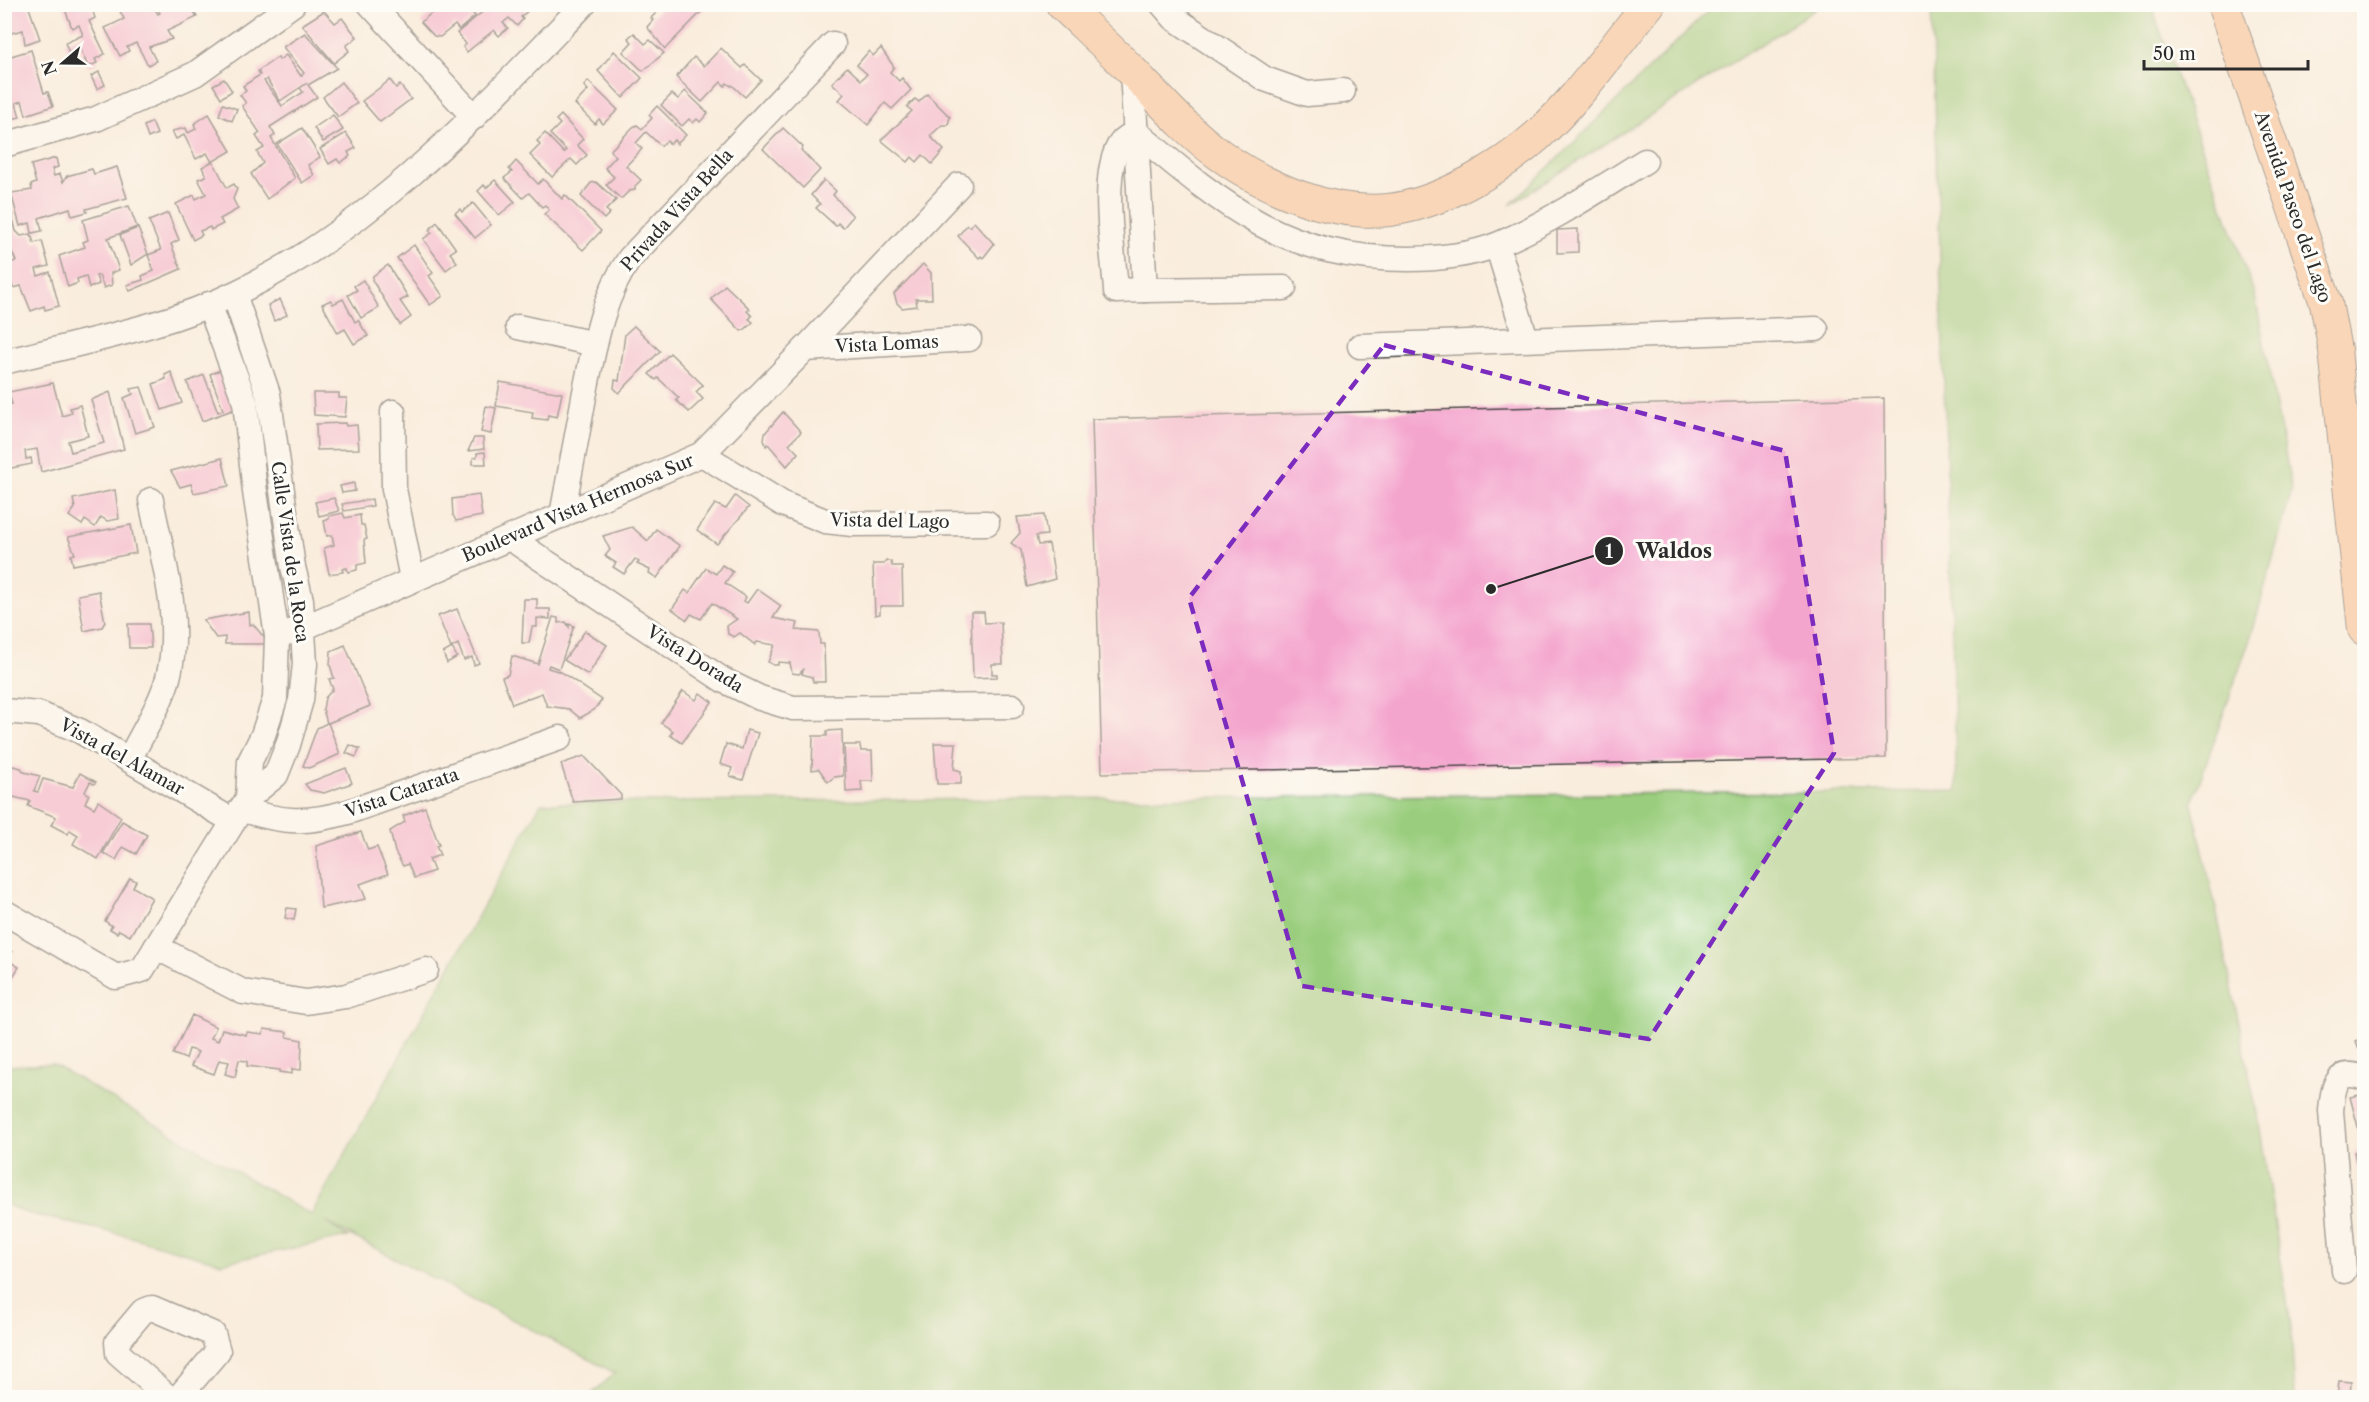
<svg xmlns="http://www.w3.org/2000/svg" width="2369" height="1402" font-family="'Libre Caslon Text',serif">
<rect width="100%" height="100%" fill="#fdfcf7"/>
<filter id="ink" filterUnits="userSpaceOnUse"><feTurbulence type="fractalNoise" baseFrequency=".0167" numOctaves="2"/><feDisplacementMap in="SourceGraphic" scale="12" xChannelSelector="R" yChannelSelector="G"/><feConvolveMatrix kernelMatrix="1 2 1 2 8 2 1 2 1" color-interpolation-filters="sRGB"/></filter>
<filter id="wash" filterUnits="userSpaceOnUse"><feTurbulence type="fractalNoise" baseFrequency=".008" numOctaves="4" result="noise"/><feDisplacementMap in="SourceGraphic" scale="24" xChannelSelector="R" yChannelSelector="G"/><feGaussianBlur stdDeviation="1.35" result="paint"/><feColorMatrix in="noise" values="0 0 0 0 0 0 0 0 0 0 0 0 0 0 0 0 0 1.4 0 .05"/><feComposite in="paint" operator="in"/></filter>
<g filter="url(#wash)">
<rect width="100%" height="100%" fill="#f9eddd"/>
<!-- green -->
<g fill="#9acd7d" stroke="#627c54" stroke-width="1.5">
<path d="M1714,5h108l-312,200 203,-199z"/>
<path d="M1932,5h219l104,291 37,194 -40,143 -60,170 24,106 43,214 32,203 4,71h-1707l27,-24 -290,-151 23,15 -127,26 -97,-28 -98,-22 -21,-9v-138l48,-2 258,151 230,-412 1416,-12z"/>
</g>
<g id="blocks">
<!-- building -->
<g fill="#f4a5cd" fill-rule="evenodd">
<path d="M4,4l24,1 12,34 -15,5 -2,-14 -19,5z"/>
<path d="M63,4l28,2 4,12 -6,3 16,33 -10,5 2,4 -9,4 -8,-19 -11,5 -4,-10 18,-8 -4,-10 -7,3z"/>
<path d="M133,4h19l6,10 2,-1 -4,-9h33l8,13 -30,14 5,8 -23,8 7,14 -8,4 -12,-22 -9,4 2,4 -9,5 -15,-28 19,-9 -4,-8z"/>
<path d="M442,4h23l10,12 -16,14 -4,-5 -15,12 -6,-1 -13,-14z"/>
<path d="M492,4l18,1 3,3 3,-4h19l-14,13 2,2 -6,7 -8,-8 -6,5 5,5 -9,8 -5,-6 -27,22 -4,-5 3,-3 -9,-11z"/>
<path d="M664,5h39l3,2 -41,42 -18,-22 6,-7 -2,-2z"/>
<path d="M324,11l11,12 7,-5 15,19 -11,9 3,5 -15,12 -32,-38z"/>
<path d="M305,33l32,35 -29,17 9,12 -47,30 5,8 -4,3 24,40 -28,21 -16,-25 12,-11 -6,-11 7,-4 -8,-12 4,-3 -18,-27 4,-3 -6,-8 6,-4 -3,-5 17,-11 -2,-4 20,-14 1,3 7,-5 15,21 3,-3 -21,-26zM267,79l13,22 27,-18 -7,5 3,4 -21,14 -18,-25z"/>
<path d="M634,33l11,11 5,-4 14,13 -21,18 -20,-19 9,-10 -4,-4z"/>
<path d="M721,48l21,20 3,-3 16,15 -16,17 -13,-12 -1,1 -4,-3 -2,3 -4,-4 -19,20 -26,-25 18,-20 10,9z"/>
<path d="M881,48l13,19 -4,5 9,9 3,-3 9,12 -19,19 -7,-6 -17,22 -29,-25 5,-6 -12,-11 15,-16 14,13 6,-6 -10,-9 12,-14 4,5z"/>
<path d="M31,50l13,43 4,-1 5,14 -27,9 -4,-14 -6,2 4,14 -16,4v-69l5,-1 2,5z"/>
<path d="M614,51l28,27 -19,20 -25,-27z"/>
<path d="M99,72l6,13 -8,4 -6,-13z"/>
<path d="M224,79l8,12 -11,7 -8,-13z"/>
<path d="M390,80l6,8 4,-3 11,14 -31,23 -18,-21z"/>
<path d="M588,81l30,29 -15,14 -4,-5 -4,5 -20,-20 13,-14 -4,-4z"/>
<path d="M341,82l16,21 -19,14 -15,-20z"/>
<path d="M685,91l23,22 -8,9 -3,-3 -4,4 -4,-4 -7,7 -21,-21 11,-11 6,5z"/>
<path d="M927,94l23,23 -2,8h-6l-12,11 14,14 -12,14 -9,-9 -6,7 -5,-5 -4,5 -27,-22 31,-29 -5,-4 8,-8 4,3z"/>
<path d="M223,104l14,5 -5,12 -13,-6z"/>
<path d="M657,106l29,29 -9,9 -3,-4 -4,4 -3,-3 -6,5 -15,-14 -10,11 6,6 -16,17 15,14 -6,6v4l-6,1 -8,8 -15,-14 8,-8 -9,-9 11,-12 -6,-5 23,-24 4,-2 5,4 10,-11 -3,-3z"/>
<path d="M209,114l22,37 -19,11 -5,-9 -11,6 -12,-24 -8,4 -4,-8 14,-3 2,5 8,-4 -2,-5z"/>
<path d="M333,115l10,15 -20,12 -9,-14z"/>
<path d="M561,115l22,24 -6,6 10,10 -10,10 -6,-6 -19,18 -22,-22 10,-10 -3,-4 8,-8 19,20 2,-3 -16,-16 10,-10 -4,-4z"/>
<path d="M152,122l5,12 -9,4 -4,-12z"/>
<path d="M302,128l18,29 -12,8 6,10 -12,8 -25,-39z"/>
<path d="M783,128l20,19 -2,3 19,20 -17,18 -40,-39z"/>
<path d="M346,133l10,15 -8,4 2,4 -10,7 -3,-4 -8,5 -9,-15z"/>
<path d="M56,158l2,9 -6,2 2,7 6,-2 3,8 4,-6 25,-7 2,5 23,-7 10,31 -41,11 1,3 -15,4 -2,-8 -31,10 3,13 -10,2 -2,-10 -10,3 -9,-33 21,-3 -1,-5 5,-2 -5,-18z"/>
<path d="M213,161l14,27 7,-4 3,5 -4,10 5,10 -18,10 3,5 -12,6 -1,-3 -10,4 2,4 -9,5 -17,-36 18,-9 2,4 10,-5 -8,-15 8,-3 -4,-9z"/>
<path d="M516,161l22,23 5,-5 19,20 3,-4 36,36 -18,19 -39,-36 5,-4 -4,-5 -3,2 -13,-14 -6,5 -19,-20 8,-6 -3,-3z"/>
<path d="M495,180l20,22 -16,13 -21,-24 6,-6 2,3z"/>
<path d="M824,180l12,11 -3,4 20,21 -10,12 -5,-5 -2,3 -20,-18 4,-4 -9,-9z"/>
<path d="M596,182l20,18 -10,10 4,3 -6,6 -23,-23 10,-13z"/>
<path d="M473,203l18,22 -16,13 -20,-25 5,-4 2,3z"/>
<path d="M10,206l6,25 5,5 10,-2 3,9 8,-2 7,25 -13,3 2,7 12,-4 9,34 -14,4 -1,-4 -13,5 -10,-25 -8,2 -7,-24 10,-3 -8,-18 -4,1v-36z"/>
<path d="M129,206l8,21 -29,11 11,32 -8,3 1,12 -8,3 -5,-13 -3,1 3,8 -10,4 -3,-12 -9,3 1,4 -10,4 -9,-31 26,-9 -2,-5 5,-2 -5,-20z"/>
<path d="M168,213l11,27 -8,4 10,25 -51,22 -3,-6 16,-5 -1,-4 12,-5 -6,-16 13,-5 -12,-29z"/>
<path d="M437,222l19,27 -6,4 7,9 -11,8 -23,-31 9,-6 -3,-3z"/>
<path d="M974,222l20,22 -11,14 -2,-2 -2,2 -21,-22 9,-11 2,2z"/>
<path d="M138,228l10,26 -17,11 -11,-30z"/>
<path d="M1578,229v23l-21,1v-23z"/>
<path d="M414,245l19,28 -4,3 14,20 -13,9 -33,-47z"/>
<path d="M923,264l8,9 1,26h-16l1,7 -15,2 -5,-5 -3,-9z"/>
<path d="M388,265l20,32 -8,4 11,16 -11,8 -28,-45 1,-4z"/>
<path d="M363,280l16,28 -18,10 -13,-23 9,-5 -3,-4z"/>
<path d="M725,285l25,24 -3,2 5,5 -3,3 4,3 -9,8 -3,1 -30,-32z"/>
<path d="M280,299l7,16 -13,6 -6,-16z"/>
<path d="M343,299l12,23 3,-2 10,16 -14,8 -9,-15 -7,4 -16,-29 9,-4 2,4z"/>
<path d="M634,326l26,25 -41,42 -5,-5 1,-8 4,1 6,-47z"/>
<path d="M670,353l33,32 -7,7 7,7 -14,13 -13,-12 3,-2 -21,-20 -2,2 -7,-6z"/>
<path d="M223,369l15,39 -36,13 -15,-39 17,-7 14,37 5,-2 -13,-36z"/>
<path d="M171,372l11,31 -20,7 -9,-26 13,-5 -1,-4z"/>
<path d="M500,382l62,11 -5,24 -9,-2 -1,5 -15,-2 1,-6 -37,-6z"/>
<path d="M53,383l9,33 10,-3 -2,-5 10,-3 3,11 5,20 -20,5 3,11 33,-9 -13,-43 19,-8 14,57 -83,23 -4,-23 -12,2 1,8 5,-1 1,6 -26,5 -2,-64 8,-1 -2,-7 -6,1v-5z"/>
<path d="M141,387l14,40 -20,6 -11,-35 9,-4 -2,-5z"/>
<path d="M313,393h26v5h8l-2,19 -31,-2z"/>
<path d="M1884,398l2,360 -784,15 -10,-354z"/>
<path d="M486,406l10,2 -5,26 -10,-2z"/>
<path d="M783,412l18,20 -12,12 9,9 -11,13 -19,-22 -2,2 -2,-6 1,-7z"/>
<path d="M345,423l1,3 11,-1 2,24 -42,1 -1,-26z"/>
<path d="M474,438h9l1,11 -16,2z"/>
<path d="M485,452l1,12h-13v-6l4,-1v-4z"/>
<path d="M222,458l7,28 -35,7 -3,-9 -11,3 -9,-16z"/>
<path d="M354,483l1,8 -13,2 -2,-7z"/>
<path d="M115,490l4,29 -12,2 -6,-4 -6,10 -10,-7 -3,5 -13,-9 6,-8 -2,-9z"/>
<path d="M479,495l3,21 -26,5 -3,-6 -1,-16z"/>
<path d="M735,496l14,11 -32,37 -20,-14 18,-26 11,5z"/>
<path d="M334,498l5,13 -20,5 -4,-14z"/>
<path d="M372,499l1,7 -29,5 -2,-7z"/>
<path d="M343,513l2,5 15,-3 1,10h3l3,14 -3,1 2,23 -9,2v5l-9,2 -1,-4 -5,1 1,3 -14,2 -5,-26 10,-3 -2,-10 -5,1 -3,-15 5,-2v-3z"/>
<path d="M1044,515l3,20 -11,1 2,9 11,-1 6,35 -28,8 -6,-37 -10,-7 9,-10 -3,-16z"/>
<path d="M131,525l5,28 -63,12 -2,-10 4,-1 -7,-17z"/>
<path d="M632,527l16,14 8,-12 24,17 -23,32 -8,-5 1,-3 -13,-6 2,-2 -4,-3 -11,15 -11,-7 3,-4 -11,-7 5,-6 -7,-14z"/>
<path d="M886,560l5,2 1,4h10l1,40h-23v8l-5,1 -2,-51h11z"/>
<path d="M722,565l11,7 -8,11 21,14 -2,4 3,2 10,-14 24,17 -8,12 25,5 -2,7 23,2 1,12h4l1,38h-12l-1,-5 -10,-3 1,-4 -4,4 -7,-1 -2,-10 -12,-1v3h-5l-5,-3 7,-17 -18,-3 -2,3 -15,-12 -6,4 -6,-3 -1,-8 10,-7 -25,-16 -11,16 -10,-5 -4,6 -15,-11 13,-19 4,3 17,-25 10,6z"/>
<path d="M99,591l6,31 -3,5 -18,4 -6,-36z"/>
<path d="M524,599h13v10h13v10l-13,-1v9h-5l-3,16h-7z"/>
<path d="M457,609l22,54 -5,2 -2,-8 -8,3 -6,-16 -7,4 -13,-32z"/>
<path d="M249,612l1,13 3,-1 9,11h3l1,9h-41v-7l-9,1 -13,-18z"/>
<path d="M971,612h13l1,11 16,-1 2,42h-11v10h5v3l-24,1z"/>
<path d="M553,617l5,1v5l8,-1 3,5v-3l5,2 -15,43 -10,-4 -1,3 13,4 41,28 -8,10 -14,8 -11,-9 -22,-3 -5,-13 -30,11 -10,-27 6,-2 4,-19 26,8z"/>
<path d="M128,624h21l2,24h-22z"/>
<path d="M585,631l22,14 -19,30 -24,-15z"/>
<path d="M345,645l25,61 -42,17 12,31 -31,14 -6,-2 14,-38 10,-5 -4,-14 2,-11 8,-9 -4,-10 5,-1 -4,-13 1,-14z"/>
<path d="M452,648l5,9 -10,6 -4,-10z"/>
<path d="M683,691l13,9 4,-7 12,9 -30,41 -12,-8 3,-4 -12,-8z"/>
<path d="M747,730l11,3 -15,47 -13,-4 2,-8 -12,-4 6,-20 16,5z"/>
<path d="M842,730l1,46 -9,1 -6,5 -9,-13 -7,1 1,-34h14v-5z"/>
<path d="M934,743h22l-2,26 7,2v13h-24z"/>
<path d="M350,745l10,4 -4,8 -10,-4z"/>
<path d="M844,745h16l1,6h11l1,30h-12l1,10 -16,1z"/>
<path d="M584,756l37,39v4l-48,3 -12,-38z"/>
<path d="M13,766l8,2 3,4 16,4 -6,15 4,1 5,-13 30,8 7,-14 16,9 -2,2 -4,-2 -5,10 4,2 -4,9 9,5 4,-7 23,16 -23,42 -25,-15 5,-9 -8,-5 -2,4 -17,-9 5,-8 -28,-11 2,-5 -25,-6v-22l3,1z"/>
<path d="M346,768l6,15 -28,10 -14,-3 -5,-6z"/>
<path d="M425,807l14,38 -3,1 4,9 -11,4 5,12 -20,7 -6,-14 -5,2 -8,-14 -5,-21 15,-9 -2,-6z"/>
<path d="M122,821l25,14 -11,19 -13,-7 -7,13 -13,-7z"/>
<path d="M361,832l7,18 9,-3 11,27 -28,10 6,15 -45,9 -5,-62z"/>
<path d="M130,878l6,3 -3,6 19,11 -22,38 -11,-6 -2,3 -7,-4 2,-3 -7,-5z"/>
<path d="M287,908l9,1 -2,11 -9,-2z"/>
<path d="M4,948l8,4 -5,8 12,7 -15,24z"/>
<path d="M192,1015l24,12 -5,11 7,3 4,-12 24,6 1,-3 16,2 1,-5 23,3v5l15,3 -1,30 -9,-1v5l-13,-2v-2l-32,-4v-5l-8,-1 -4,17 -10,-3 4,-12 -10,-2 -5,14 -23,-8 7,-14 -9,-3 -3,10 -13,-5z"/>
<path d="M2364,1038v25l-8,-22z"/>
<path d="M2364,1094v55l-14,-52z"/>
<path d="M2364,1149v34l-3,1 -7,-32z"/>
<path d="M2339,1381l12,1 -1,16h-13z"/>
</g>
</g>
</g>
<g filter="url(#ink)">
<use href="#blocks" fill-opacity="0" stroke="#4a4846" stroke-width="1.5"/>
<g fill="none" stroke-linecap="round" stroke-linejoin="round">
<!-- minor casing -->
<g stroke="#4a4846" stroke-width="27">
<g id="minor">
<path d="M370,4l104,113"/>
<path d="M1162,4l12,14 91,61 42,15 36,-3"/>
<path d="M1132,71l13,219 139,-2"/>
<path d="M4,145l92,-26 99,-45 98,-70"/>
<path d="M1497,245l29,94"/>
<path d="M1145,290l-29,1c-2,-36 -17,-119 5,-148 3,-5 10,-8 15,-11 89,75 150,127 273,127 28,0 64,-4 90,-15 51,-22 99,-54 146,-83"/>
<path d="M209,304l36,98 10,90 22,144 -2,63 -12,36 -13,26 -2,37"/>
<path d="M518,327l77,17"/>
<path d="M1360,346l456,-17"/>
<path d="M805,349l164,-10"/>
<path d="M4,362c77,-20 160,-34 232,-69 138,-66 242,-180 348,-289"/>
<path d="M393,412l1,77 18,90"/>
<path d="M702,454l81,50 42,17 28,3 134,-1"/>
<path d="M562,516c7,-40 15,-79 22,-119 10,-48 17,-98 46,-139l203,-214"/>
<path d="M510,538l213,142 37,18 33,10 219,-2"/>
<path d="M277,636l26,-8 399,-174 103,-105 154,-164"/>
<path d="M4,711l35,3 41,17 153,90"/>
<path d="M130,758c13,-26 30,-52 38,-80 15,-58 -6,-121 -17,-178"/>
<path d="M241,809c42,14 64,15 107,3l212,-74"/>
<path d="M4,912l112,65 26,-7 106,-172 28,-23 12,-30 13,-45 4,-36 -4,-64 -8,-33 -25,-173 -34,-100"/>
<path d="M156,947l87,45 63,10 40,-6 80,-26"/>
<path d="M2344,1271l-13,-160c2,-23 4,-44 33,-33"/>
<path d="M169,1398l-51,-45 -1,-11 26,-31 9,-3 61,26 5,17 -40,47"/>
</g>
</g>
<!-- major casing -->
<g stroke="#4a4846" stroke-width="34">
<g id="major">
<path d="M1062,4c24,23 49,46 72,69 27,28 54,59 86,82 46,33 111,61 169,55 50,-6 111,-41 148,-74 42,-38 76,-88 112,-132"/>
<path d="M2223,4l103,299 9,47 29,279"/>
</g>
</g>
<!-- minor -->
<use href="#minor" stroke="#fff" stroke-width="24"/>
<!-- major -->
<use href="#major" stroke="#fbbb8c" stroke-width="32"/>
</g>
</g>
<!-- marked area -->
<path d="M0 0H2369V1402H0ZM1384,345l401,106 49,302 -185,286 -347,-53 -113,-388z" fill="#f9eddd" fill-opacity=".55" fill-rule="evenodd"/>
<path fill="none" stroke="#7b2cbf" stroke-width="4.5" stroke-dasharray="12 8" stroke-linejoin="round" d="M1384,345l401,106 49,302 -185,286 -347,-53 -113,-388z"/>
<g text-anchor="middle" stroke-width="6" stroke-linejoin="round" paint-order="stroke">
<!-- street labels -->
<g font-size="18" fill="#2b2b2b" stroke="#fdfcf7">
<text transform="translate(2293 207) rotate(71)" y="6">Avenida Paseo del Lago</text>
<text transform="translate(677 210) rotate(-48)" y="6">Privada Vista Bella</text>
<text transform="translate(887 344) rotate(-3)" y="6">Vista Lomas</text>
<text transform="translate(578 508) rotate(-23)" y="6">Boulevard Vista Hermosa Sur</text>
<text transform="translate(890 521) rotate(1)" y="6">Vista del Lago</text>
<text transform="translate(290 552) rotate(82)" y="6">Calle Vista de la Roca</text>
<text transform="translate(695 659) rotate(32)" y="6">Vista Dorada</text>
<text transform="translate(122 757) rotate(29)" y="6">Vista del Alamar</text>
<text transform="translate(402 793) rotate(-19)" y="6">Vista Catarata</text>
</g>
</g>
<!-- callouts -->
<path fill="none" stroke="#2b2b2b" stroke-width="2" d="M1491 589L1609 551"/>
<g fill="#2b2b2b" stroke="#fdfcf7" stroke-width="2">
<circle cx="1491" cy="589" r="6"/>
<circle cx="1609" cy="551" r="15"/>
</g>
<g font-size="18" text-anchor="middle" font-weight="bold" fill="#fff">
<text x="1609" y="558">1</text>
</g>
<g font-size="20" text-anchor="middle" font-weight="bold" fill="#2b2b2b" stroke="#fdfcf7" stroke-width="6" stroke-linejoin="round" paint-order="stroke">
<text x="1674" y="558">Waldos</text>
</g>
<!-- margin -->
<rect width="2369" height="1402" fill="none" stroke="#fdfcf7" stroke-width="24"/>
<!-- north arrow -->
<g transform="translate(63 63) rotate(250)" stroke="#fdfcf7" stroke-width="4.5" paint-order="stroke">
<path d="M0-4.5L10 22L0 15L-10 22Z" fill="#2b2b2b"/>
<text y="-9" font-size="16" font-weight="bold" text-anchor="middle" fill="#2b2b2b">N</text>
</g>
<!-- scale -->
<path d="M2144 60v9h164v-9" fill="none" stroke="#2b2b2b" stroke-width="3"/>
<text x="2153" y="60" font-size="18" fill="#2b2b2b" stroke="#fdfcf7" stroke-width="4.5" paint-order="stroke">50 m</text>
</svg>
